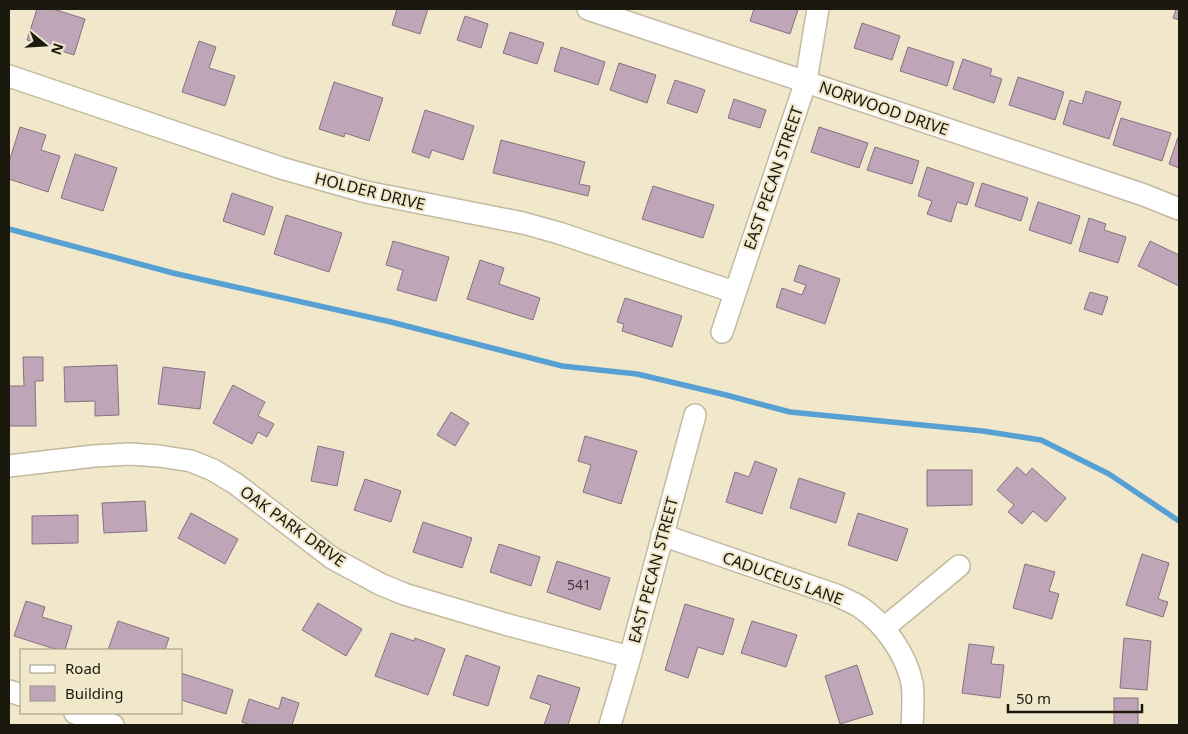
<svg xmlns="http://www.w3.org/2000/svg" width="1188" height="734" font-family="'Noto Sans',sans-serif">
<rect width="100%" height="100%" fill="#f1e8cc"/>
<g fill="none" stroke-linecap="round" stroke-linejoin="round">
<!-- stream -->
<path stroke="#57a0d4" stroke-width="5.5" d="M9,229l164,44 218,49 171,44 75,8 89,21 64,17 193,19 58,9 68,34 70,47"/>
</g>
<!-- building -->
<g fill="#bea5b8" stroke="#887183">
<path d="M37,9h16l32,10 -11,36 -47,-15z"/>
<path d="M397,9h31l-8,25 -28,-9z"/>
<path d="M754,9h40l4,1 -8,24 -40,-13z"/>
<path d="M1176,9h3v11l-6,-2z"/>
<path d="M465,16l23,8 -7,24 -24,-8z"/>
<path d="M862,23l38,13 -8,24 -38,-12z"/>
<path d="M510,32l34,11 -7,21 -34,-11z"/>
<path d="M199,41l17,6 -7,21 26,8 -10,30 -43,-14z"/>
<path d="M561,47l44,15 -7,23 -44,-14z"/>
<path d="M908,47l46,15 -7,24 -47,-15z"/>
<path d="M963,59l29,10 -2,6 12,4 -8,24 -41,-14z"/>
<path d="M619,63l37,12 -9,28 -37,-13z"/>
<path d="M1018,77l46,15 -9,28 -46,-15z"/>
<path d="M675,80l30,10 -8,23 -30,-10z"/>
<path d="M334,82l49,16 -14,43 -24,-8 -1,4 -25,-8z"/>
<path d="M1086,91l35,11 -12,37 -46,-15 7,-24 12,4z"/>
<path d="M734,99l32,11 -6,18 -32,-10z"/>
<path d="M425,110l49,16 -11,34 -31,-10 -3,8 -17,-6z"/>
<path d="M1121,118l50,15 -9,28 -49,-16z"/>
<path d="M20,127l26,8 -5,15 19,6 -12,36 -39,-13v-17z"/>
<path d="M819,127l49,16 -9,25 -48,-16z"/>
<path d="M1178,137h1v31l-10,-4z"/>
<path d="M501,140l84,22 -6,22 11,2 -2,10 -95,-23z"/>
<path d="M875,147l44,14 -7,23 -45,-14z"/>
<path d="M75,154l42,14 -14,43 -42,-13z"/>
<path d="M927,167l47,16 -7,22 -10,-3 -6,20 -24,-8 5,-13 -14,-5z"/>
<path d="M982,183l46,15 -7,23 -46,-15z"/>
<path d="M653,186l61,19 -11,33 -61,-19z"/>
<path d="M232,193l41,14 -9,28 -41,-14z"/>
<path d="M1038,202l42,14 -9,28 -42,-14z"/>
<path d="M286,215l56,18 -13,39 -55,-18z"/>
<path d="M1089,218l17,6 -2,6 22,7 -8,26 -39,-12z"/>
<path d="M393,241l56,16 -13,44 -39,-11 6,-20 -17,-5z"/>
<path d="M1150,241l29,14v31l-41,-20z"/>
<path d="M480,260l24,8 -5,16 41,14 -7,22 -66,-21z"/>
<path d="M799,265l41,14 -15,45 -49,-17 6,-19 20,7 4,-10 -12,-4z"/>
<path d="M1090,292l18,5 -6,18 -18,-6z"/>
<path d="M625,298l57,18 -10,31 -50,-16 2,-7 -7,-2z"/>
<path d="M23,357h20v24h-8l1,45h-27v-40h15z"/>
<path d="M117,365l2,50 -24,1v-15l-30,1 -1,-35z"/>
<path d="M163,367l42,5 -5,37 -42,-5z"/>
<path d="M233,385l32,17 -7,14 16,8 -7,13 -9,-5 -6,12 -39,-21z"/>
<path d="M451,412l18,11 -14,23 -18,-11z"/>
<path d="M585,436l52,15 -16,53 -38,-12 8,-27 -13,-4z"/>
<path d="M318,446l26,6 -7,34 -26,-5z"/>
<path d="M755,461l22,8 -15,45 -36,-12 9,-30 14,5z"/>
<path d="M1017,467l9,8 6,-7 34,30 -20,24 -13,-11 -11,13 -14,-12 6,-7 -17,-15z"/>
<path d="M927,470h45v35l-45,1z"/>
<path d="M799,478l46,15 -9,30 -46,-15z"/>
<path d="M365,479l36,12 -10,31 -37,-12z"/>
<path d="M145,501l2,30 -43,2 -2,-30z"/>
<path d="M191,513l47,26 -13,25 -47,-26z"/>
<path d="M858,513l50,16 -11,32 -49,-16z"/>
<path d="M78,515v28l-46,1v-28z"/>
<path d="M423,522l49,16 -10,30 -49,-16z"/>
<path d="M499,544l41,13 -9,29 -41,-14z"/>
<path d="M1142,554l27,9 -11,36 10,3 -5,15 -37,-12z"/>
<path d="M557,561l53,17 -10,32 -53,-18z"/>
<path d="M1025,564l30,8 -6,19 10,3 -7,25 -39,-11z"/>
<path d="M26,601l19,6 -3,10 30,9 -7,24h-7l-44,-14z"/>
<path d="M318,603l44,26 -16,27 -44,-26z"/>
<path d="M685,604l49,15 -11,36 -25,-8 -10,31 -23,-8z"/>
<path d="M118,621l51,17 -4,12h-57z"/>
<path d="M752,621l45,14 -11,32 -45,-14z"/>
<path d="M391,633l23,8 1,-3 30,11 -17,46 -53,-19z"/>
<path d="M1124,638l27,3 -4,49 -27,-2z"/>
<path d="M969,644l25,3 -3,17 13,1 -4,33 -38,-5z"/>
<path d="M466,655l34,12 -12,39 -35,-11z"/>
<path d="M857,665l16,49 -33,10 -15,-48z"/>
<path d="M181,673l52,17 -7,24 -45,-14z"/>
<path d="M538,675l42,13 -12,37h-24l7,-20 -21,-7z"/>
<path d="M282,697l17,6 -7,22h-41l-9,-3 7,-23 30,10z"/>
<rect x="1114" y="698" width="24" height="27"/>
</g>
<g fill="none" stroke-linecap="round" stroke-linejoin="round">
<!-- minor casing -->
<g stroke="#c2b99f" stroke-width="24">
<g id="minor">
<path d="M588,9l556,186 35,14"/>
<path d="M9,76l272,92 85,24 157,31 36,10 175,59"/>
<path d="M722,332l84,-251 12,-72"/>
<path d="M9,466l85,-10 36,-2 29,2 32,5 22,9 23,14 96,74 48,26 24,10 101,30 125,33"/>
<path d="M662,535l174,60c8,4 16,7 24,12 24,16 46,47 52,76 2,14 1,28 0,42"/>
<path d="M884,628l75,-62"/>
<path d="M9,691l12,4"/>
<path d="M75,713l38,12"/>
<path d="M610,725l20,-68 65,-242"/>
</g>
</g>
<!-- minor -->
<use href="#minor" stroke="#fff" stroke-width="21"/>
</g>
<g text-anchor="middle" stroke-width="4.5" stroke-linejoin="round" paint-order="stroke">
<!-- number labels -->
<g font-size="14" fill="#443b38">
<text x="579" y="590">541</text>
</g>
<!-- street labels -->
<g font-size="16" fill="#1b180e" stroke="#f1e8cc">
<text transform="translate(884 108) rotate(19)" y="6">NORWOOD DRIVE</text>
<text transform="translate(773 178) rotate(-71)" y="6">EAST PECAN STREET</text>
<text transform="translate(370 191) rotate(14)" y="6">HOLDER DRIVE</text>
<text transform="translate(293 526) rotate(36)" y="6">OAK PARK DRIVE</text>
<text transform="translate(653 570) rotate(-75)" y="6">EAST PECAN STREET</text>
<text transform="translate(783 578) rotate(20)" y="6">CADUCEUS LANE</text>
</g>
</g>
<!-- border -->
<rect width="1188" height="734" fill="none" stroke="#1b180e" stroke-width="20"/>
<!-- legend -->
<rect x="20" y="649" width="162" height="65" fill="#f1e8cc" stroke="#9b9580"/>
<rect x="30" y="665" width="25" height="8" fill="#ffffff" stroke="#9b9580"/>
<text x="65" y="674" font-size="15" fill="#1b180e">Road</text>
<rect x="30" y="686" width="25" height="15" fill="#bea5b8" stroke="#9b9580"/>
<text x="65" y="699" font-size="15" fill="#1b180e">Building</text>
<!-- north arrow -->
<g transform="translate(45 45) rotate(108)" stroke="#f1e8cc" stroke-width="4" paint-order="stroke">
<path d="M0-4L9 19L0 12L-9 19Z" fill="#1b180e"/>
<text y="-8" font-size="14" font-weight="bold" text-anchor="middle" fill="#1b180e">N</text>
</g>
<!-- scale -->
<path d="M1008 704v8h134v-8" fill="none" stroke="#1b180e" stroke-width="2.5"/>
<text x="1016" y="704" font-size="15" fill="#1b180e" stroke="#f1e8cc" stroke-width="4" paint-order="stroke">50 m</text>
</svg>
